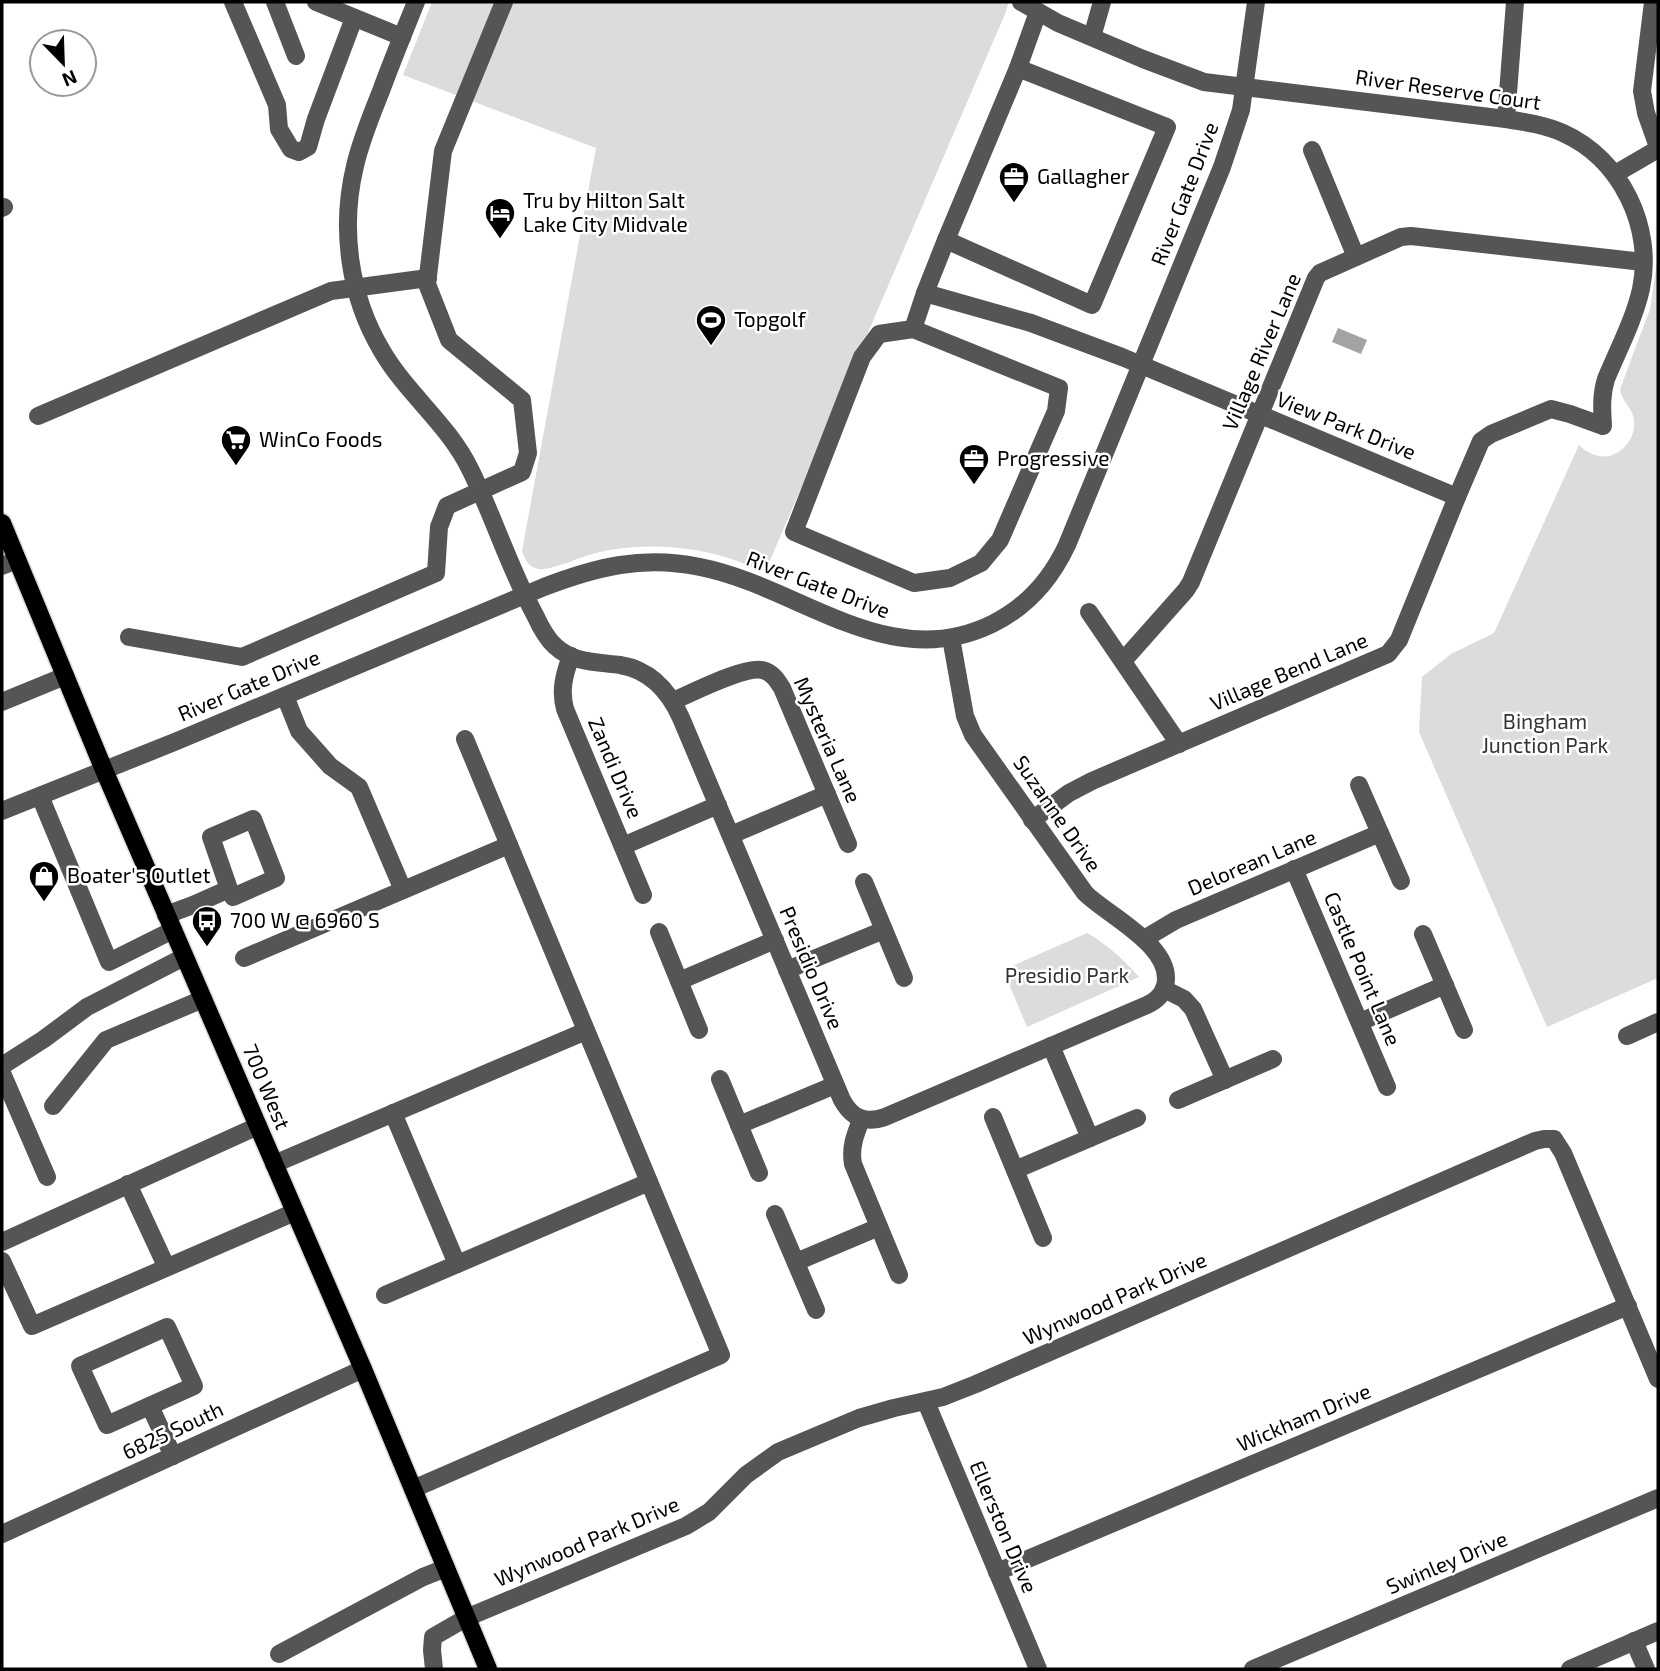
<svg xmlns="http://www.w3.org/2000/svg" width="1660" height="1671" font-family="'Exo 2',sans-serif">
<rect width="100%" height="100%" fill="#fff"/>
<!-- green -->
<g fill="#dcdcdc">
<path d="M432,2h577l-4,12 -240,558c-13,-5 -26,-11 -40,-15 -41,-12 -88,-14 -129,-4 -13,3 -46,18 -57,16 -10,-1 -14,-9 -17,-18l74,-403 -193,-73z"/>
<path d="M1657,262l1,716 -111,49 -128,-295 3,-55 29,-23 43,-21 85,-188c8,8 19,13 30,11 19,-5 30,-25 23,-43 -4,-9 -11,-14 -12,-24l30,-80z"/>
<path d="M1087,933c20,11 37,27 52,44l-112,50 -24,-57z"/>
</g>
<!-- water -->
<path fill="#a3a3a3" d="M1338,328l29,12 -6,14 -29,-12z"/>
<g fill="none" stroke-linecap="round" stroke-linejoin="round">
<!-- major casing -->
<g stroke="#dbdbdb" stroke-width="21">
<path id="major" d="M2,523l102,247 259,599 125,300"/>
</g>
<!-- minor -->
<g stroke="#555" stroke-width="18">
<path d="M233,2l44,103 2,24 12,20 8,3 9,-5 8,-28 38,-101"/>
<path d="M275,2l21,54"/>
<path d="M316,2l86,35"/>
<path d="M416,2c-12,30 -24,59 -35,89 -10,25 -20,49 -26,75 -15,62 -6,130 27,185 25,43 66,73 88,118 24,48 39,99 65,146 5,11 11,23 20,31 18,17 42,16 65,19 31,5 49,26 61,53l161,382c10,18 23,24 43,17l262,-112c9,-4 15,-9 18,-19 10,-39 -57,-70 -80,-93l-112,-158 -8,-19 -14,-78"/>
<path d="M1021,2l37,21 85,36 61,23 302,37c19,3 39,6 57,14 58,26 91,94 78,156 -7,31 -23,61 -35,90 -5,16 -4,30 -3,47l-33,-12 -19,-5 -60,25 -10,7 -24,56 -58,143 -11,14 -296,127 -23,12 -37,27"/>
<path d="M1653,2l-11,89 4,22 12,34"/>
<path d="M1038,12l-20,56 149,59 -75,178 -146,-65 -21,53 106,30 91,34 335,140"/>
<path d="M1092,37l10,-35"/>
<path d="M1506,119l9,-117"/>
<path d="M1312,150l44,107"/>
<path d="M1615,174l43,-25"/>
<path d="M2,208l2,-1"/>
<path d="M946,240l72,-172"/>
<path d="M913,329l-34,5 -17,23 -68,175 120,51 36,-5 31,-15 19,-23 56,-129 3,-23 -146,-59 12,-36"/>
<path d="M38,416l293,-125 97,-13"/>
<path d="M2,566l15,-6"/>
<path d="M1089,612l90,132"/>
<path d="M129,637l113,20 194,-84 3,-46 8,-21 75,-34 6,-19 -6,-53 -73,-60 -22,-56 16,-133 61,-149"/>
<path d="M571,656c-7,19 -11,34 -6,53l78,186"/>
<path d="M1123,661l63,-71 5,-8 125,-304 4,-5 81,-36 10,-1 232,26"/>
<path d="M285,696l14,35 31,35 29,21 44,103"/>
<path d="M673,701c19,-8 71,-35 89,-31 10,2 15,10 20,18l66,156"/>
<path d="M2,702l63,-26"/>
<path d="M1359,785l42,96"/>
<path d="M40,796l69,166 64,-32"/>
<path d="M2,811l175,-70 367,-154c52,-20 99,-32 156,-20 98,19 188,108 292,57 35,-17 59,-45 75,-79l155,-378 19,-57 15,-108"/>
<path d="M731,835l96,-41"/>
<path d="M623,846l95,-41"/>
<path d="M1294,869l93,218"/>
<path d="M864,882l40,96"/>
<path d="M166,915l27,-10 36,-16 4,8 43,-19 -23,-59 -42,18 18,52"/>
<path d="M659,932l40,98"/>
<path d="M1423,934l41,96"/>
<path d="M1144,939l32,-19 204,-87"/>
<path d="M244,958l265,-113"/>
<path d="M787,970l97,-40"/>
<path d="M679,981l96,-41"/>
<path d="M1164,989l20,10 9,10 32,71"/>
<path d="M1360,1022l85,-37"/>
<path d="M1627,1036l31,-14"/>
<path d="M1051,1046l39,92"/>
<path d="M2,1066l42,-27 43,-32 97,-50"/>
<path d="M2,1073l45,104"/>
<path d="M720,1079l39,94"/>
<path d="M1178,1100l95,-41"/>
<path d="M53,1106l53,-66 97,-41"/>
<path d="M393,1113l64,151"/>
<path d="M993,1117l50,121"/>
<path d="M861,1120c-6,15 -11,28 -8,44l46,111"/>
<path d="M739,1125l96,-40"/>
<path d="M274,1164l312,-133"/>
<path d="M1015,1170l122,-52"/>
<path d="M128,1184l38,82"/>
<path d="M775,1214l41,96"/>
<path d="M2,1242l256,-116"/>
<path d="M2,1261l30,65 263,-114"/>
<path d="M796,1262l83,-35"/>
<path d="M385,1295l264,-113"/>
<path d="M167,1327l27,59 -87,39 -27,-59z"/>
<path d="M926,1402l112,267"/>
<path d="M150,1406l23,50"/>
<path d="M413,1489l308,-134 -256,-616"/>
<path d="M2,1534l361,-165"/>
<path d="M997,1572l631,-266"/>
<path d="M1634,1641l12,28"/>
<path d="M279,1654l144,-77 23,-9"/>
<path d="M434,1669l-2,-19 1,-13 33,-19 220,-92 23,-14 37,-37 32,-23 81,-34 35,-10 49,-11 33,-13 559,-243 9,-2h10l9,14 95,226"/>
<path d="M1253,1669l405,-171"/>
<path d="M1570,1669l88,-38"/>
</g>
<!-- major -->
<use href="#major" stroke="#000" stroke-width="18"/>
</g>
<!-- icons -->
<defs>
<g id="office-pin" transform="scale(1.575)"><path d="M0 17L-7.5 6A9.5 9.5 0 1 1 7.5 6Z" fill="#000" stroke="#fff"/><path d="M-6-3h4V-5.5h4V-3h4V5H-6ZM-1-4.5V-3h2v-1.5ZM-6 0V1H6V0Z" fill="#fff"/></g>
<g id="hotel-pin" transform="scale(1.575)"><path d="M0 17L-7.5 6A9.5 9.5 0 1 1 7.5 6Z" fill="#000" stroke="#fff"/><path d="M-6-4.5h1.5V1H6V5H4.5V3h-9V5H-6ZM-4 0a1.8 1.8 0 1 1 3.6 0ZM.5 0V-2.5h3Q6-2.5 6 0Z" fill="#fff"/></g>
<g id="stadium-pin" transform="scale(1.575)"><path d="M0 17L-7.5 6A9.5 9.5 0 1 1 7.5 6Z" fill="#000" stroke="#fff"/><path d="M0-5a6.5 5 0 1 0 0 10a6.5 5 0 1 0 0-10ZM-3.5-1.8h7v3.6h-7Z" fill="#fff"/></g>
<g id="supermarket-pin" transform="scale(1.575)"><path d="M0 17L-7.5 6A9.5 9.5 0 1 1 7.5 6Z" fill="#000" stroke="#fff"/><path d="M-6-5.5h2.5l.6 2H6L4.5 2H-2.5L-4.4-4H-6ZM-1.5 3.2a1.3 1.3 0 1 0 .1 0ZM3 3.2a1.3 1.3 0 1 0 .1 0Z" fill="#fff"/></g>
<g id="shop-pin" transform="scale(1.575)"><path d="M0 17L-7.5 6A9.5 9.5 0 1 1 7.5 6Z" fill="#000" stroke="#fff"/><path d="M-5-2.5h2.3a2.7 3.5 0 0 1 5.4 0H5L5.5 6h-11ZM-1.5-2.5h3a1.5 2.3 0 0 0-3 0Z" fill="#fff"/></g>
<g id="bus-pin" transform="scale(1.575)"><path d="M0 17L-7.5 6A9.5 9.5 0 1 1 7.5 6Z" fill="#000" stroke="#fff"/><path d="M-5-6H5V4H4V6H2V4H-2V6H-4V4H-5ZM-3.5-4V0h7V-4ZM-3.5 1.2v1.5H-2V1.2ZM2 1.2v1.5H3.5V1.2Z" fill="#fff"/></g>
</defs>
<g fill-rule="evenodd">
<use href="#office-pin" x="1014" y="177"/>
<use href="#hotel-pin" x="500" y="213"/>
<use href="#stadium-pin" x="711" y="320"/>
<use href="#supermarket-pin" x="236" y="440"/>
<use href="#office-pin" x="974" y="459"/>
<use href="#shop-pin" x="44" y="876"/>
<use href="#bus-pin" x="207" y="921"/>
</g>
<g text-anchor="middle" stroke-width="5" stroke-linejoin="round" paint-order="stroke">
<!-- street labels -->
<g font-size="21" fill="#000" stroke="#fff">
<text transform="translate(1448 90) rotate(8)" y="7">River Reserve Court</text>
<text transform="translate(1185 194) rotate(-69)" y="7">River Gate Drive</text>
<text transform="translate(1262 352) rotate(-67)" y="7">Village River Lane</text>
<text transform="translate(1346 426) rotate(22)" y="7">View Park Drive</text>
<text transform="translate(818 585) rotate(21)" y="7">River Gate Drive</text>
<text transform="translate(1289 672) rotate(-23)" y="7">Village Bend Lane</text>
<text transform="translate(249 686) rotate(-23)" y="7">River Gate Drive</text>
<text transform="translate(827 740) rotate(66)" y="7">Mysteria Lane</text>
<text transform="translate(615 768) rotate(67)" y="7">Zandi Drive</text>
<text transform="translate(1057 814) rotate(55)" y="7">Suzanne Drive</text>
<text transform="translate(1252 863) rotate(-23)" y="7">Delorean Lane</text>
<text transform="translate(811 968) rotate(67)" y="7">Presidio Drive</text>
<text transform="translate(1362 969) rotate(67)" y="7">Castle Point Lane</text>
<text transform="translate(266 1087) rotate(67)" y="7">700 West</text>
<text transform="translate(1115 1299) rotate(-24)" y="7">Wynwood Park Drive</text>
<text transform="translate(1304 1418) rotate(-23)" y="7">Wickham Drive</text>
<text transform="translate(173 1431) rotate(-25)" y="7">6825 South</text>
<text transform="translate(1003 1527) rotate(67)" y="7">Ellerston Drive</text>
<text transform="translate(587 1542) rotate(-23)" y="7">Wynwood Park Drive</text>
<text transform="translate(1447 1563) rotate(-23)" y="7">Swinley Drive</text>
</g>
<!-- poi labels -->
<g font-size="21" fill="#000" stroke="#fff" text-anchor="start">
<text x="1037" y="184">Gallagher</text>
<text x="523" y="208">Tru by Hilton Salt<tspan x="523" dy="24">Lake City Midvale</tspan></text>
<text x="734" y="327">Topgolf</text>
<text x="259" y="447">WinCo Foods</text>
<text x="997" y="466">Progressive</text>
<text x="67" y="883">Boater's Outlet</text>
<text x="230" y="928">700 W @ 6960 S</text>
</g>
<!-- park labels -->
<g font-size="21" fill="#333" stroke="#fff">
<text x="1545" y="729">Bingham<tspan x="1545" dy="24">Junction Park</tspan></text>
<text x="1067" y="983">Presidio Park</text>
</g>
</g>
<!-- border -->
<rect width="1660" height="1671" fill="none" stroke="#000000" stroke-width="7"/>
<!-- north arrow -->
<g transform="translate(63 63) rotate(157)"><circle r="33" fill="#ffffff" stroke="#999999" stroke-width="2"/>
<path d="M0-5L12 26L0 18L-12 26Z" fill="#000000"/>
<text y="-10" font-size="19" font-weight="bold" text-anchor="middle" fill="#000000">N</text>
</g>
</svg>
